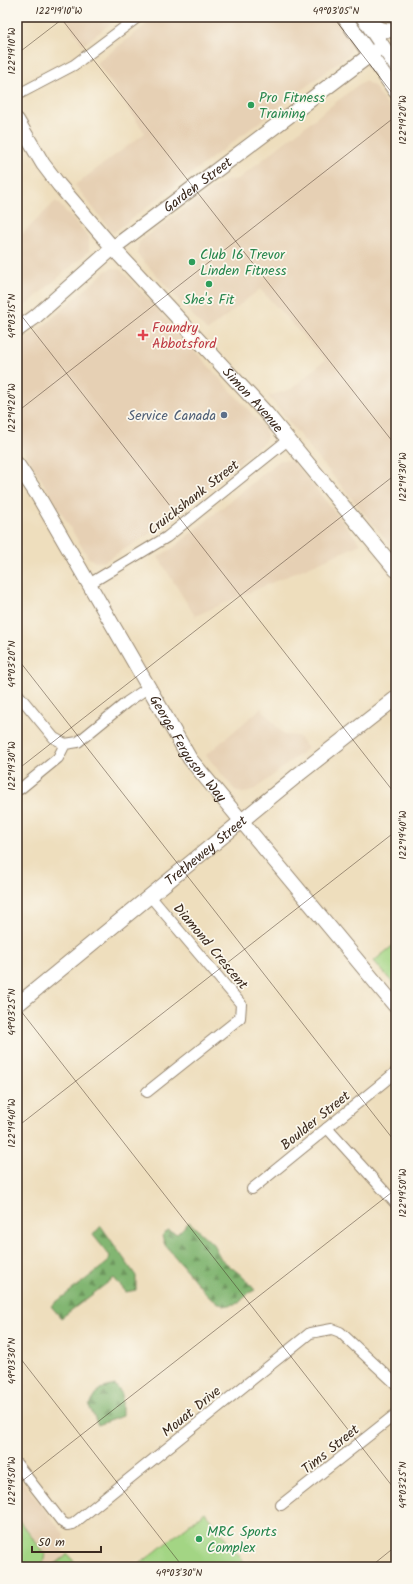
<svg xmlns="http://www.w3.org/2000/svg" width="413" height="1584" font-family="Kalam,sans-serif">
<defs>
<pattern id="forest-firs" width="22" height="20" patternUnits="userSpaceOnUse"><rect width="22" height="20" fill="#82b672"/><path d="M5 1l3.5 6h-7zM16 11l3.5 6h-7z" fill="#6c945d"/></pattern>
</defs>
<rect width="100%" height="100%" fill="#fbf7ec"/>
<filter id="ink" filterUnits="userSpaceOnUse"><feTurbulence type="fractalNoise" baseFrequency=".025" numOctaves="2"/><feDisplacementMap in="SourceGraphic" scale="8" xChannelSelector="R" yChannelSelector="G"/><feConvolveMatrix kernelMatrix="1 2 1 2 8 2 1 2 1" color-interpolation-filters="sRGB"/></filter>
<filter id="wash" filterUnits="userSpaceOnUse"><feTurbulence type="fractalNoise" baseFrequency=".012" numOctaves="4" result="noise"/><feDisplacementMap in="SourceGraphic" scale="16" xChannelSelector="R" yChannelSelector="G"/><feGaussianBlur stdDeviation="0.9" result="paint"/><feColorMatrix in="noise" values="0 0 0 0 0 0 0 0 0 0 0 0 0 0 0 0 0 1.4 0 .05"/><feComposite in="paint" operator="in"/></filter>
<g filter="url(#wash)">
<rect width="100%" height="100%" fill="#eedebd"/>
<!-- built -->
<g fill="#e6d0b4">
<path d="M64,17h55l-36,28z"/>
<path d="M156,17h182l15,22 -3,3 1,6 -2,6 -236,179 -38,-48 70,-52 -48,-70z"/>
<path d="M365,81l9,5 22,33v427l-3,2 -75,-90 -50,-62 23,-7 34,-29 -65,-71 -53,42 -70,-77 2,-12 68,-51 21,-11 10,-1 121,-95z"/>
<path d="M56,201l33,36v14l-72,62v-74z"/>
<path d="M113,268l8,2 144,158 2,8 -3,6 -103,85 -56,34 -10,1 -7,-5 -71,-118v-94l23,-16 67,-59z"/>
<path d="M280,460l13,1 68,83 -166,72 -37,-59 15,-9z"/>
<path d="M261,708l23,27 14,1 10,12 -50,39 -8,5 -8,1 -7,-3 -29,-35z"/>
<path d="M17,1475l47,59 -2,15 4,7 -15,11h-34z"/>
</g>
<!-- forest -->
<g fill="url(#forest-firs)" stroke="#5e7048">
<path d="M189,1222l24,22 8,15 20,16 14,15 -8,4 -8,9 -15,3 -14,-8 -45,-53 -3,-9 6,-6 9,4z"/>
<path d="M101,1226l35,50v14l-10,2 -12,-14 -53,40 -10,-12 56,-43 3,-7 -17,-21z"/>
<path d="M115,1385l7,9v22l-24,9 -9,-19 11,-17z"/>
</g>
<!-- green -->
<g fill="#a3d584" stroke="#6f8051">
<path d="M396,943v44l-22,-26z"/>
<path d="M205,1512l43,55h-112z"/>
<path d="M17,1518l28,36 -2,10 -4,3h-22z"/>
<path d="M67,1554l12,13h-28l15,-11z"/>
</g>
</g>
<g filter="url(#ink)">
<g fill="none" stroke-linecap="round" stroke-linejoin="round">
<!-- street casing -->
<g stroke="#94846e" stroke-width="12">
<g id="street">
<path d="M17,95l57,-30 64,-48"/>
<path d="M89,584l78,-47 122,-98"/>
<path d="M17,693l37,45 11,6"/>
<path d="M20,789l38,-31 7,-14 13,-2 49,-40 22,-15"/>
<path d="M147,1092l93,-74 1,-14 -91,-108"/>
<path d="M327,1128l69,76"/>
<path d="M252,1189l144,-117"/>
<path d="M17,1464l45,58 5,3 6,-1 237,-191 22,-4 8,3 56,52"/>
<path d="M281,1505l115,-91"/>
</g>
</g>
<!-- secondary casing -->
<g stroke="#94846e" stroke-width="16">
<g id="secondary">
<path d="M344,17l52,75"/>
<path d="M363,17l33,49"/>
<path d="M368,20c8,8 16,12 28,10"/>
<path id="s1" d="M17,120l26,44 16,21 54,63 154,166 129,156"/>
<path id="s2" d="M17,330l18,-13 78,-69 269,-202"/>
<path id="s3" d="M17,464l20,30 153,265 206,248"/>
<path id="s4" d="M17,1005l282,-231 97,-76"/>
</g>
</g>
<!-- street -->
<use href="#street" stroke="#fff" stroke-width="10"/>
<!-- secondary -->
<use href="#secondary" stroke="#fff" stroke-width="14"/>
</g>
</g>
<!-- ticks -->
<path fill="none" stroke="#3b2a1e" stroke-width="1" stroke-opacity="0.45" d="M60,17l336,429M333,17l63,81M17,54l48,-37M17,310l379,485M17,412l379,-296M17,658l379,485M17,770l379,-296M17,1006l379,485M17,1127l379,-296M17,1354l166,213M17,1485l379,-296M370,1567l26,-21"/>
<!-- markers -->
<g fill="#2e9e5b" stroke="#fbf7ec" stroke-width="1.5">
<circle cx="251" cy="105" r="4"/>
<circle cx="192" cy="262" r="4"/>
<circle cx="209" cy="284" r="4"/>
<circle cx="199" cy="1539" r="4"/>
</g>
<path fill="#e0444e" stroke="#fbf7ec" stroke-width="1.5" d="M141 329h4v4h4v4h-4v4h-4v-4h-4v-4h4z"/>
<circle fill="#5c6f8a" stroke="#fbf7ec" stroke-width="1.5" cx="224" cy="415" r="4"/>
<g text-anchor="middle" stroke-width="3.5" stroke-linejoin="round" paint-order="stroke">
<!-- leisure labels -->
<g font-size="14" fill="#27864d" stroke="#fbf7ec" text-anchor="start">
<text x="259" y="102">Pro Fitness<tspan x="259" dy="16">Training</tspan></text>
<text x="200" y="259">Club 16 Trevor<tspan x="200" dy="16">Linden Fitness</tspan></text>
<text x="209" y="304" text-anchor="middle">She's Fit</text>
<text x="207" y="1536">MRC Sports<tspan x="207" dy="16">Complex</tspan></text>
</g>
<!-- street labels -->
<g font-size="14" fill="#3b2a1e" stroke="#fbf7ec">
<text dy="5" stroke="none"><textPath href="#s2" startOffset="232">Garden Street</textPath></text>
<text dy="5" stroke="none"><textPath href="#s1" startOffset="367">Simon Avenue</textPath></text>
<text transform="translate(193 497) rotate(-38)" y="5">Cruickshank Street</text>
<text dy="5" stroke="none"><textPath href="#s3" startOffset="332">George Ferguson Way</textPath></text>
<text dy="5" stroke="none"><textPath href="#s4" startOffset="244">Trethewey Street</textPath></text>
<text transform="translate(211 946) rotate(50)" y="5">Diamond Crescent</text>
<text transform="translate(315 1120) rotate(-39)" y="5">Boulder Street</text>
<text transform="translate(191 1411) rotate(-39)" y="5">Mouat Drive</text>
<text transform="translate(330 1449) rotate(-39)" y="5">Tims Street</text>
</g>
<!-- health labels -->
<g font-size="14" fill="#be3a42" stroke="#fbf7ec" text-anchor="start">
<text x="152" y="332">Foundry<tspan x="152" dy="16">Abbotsford</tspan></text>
</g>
<!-- service labels -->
<g font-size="14" fill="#4e5e75" stroke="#fbf7ec" text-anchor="end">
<text x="216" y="420">Service Canada</text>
</g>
</g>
<!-- margin -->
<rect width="413" height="1584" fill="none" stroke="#fbf7ec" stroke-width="44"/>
<!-- scale -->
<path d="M32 1546v6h69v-6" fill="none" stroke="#3b2a1e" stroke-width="2"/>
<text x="38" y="1546" font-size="12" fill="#3b2a1e" stroke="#fbf7ec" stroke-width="3" paint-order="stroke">50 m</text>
<rect x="22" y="22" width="369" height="1540" fill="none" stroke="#3b2a1e" stroke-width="1.5"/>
<g font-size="10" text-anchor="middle" fill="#3b2a1e">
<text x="59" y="14">122°19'10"W</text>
<text x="336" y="14">49°03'05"N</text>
<text transform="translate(11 51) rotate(-90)" y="4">122°19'10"W</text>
<text transform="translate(402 120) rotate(-90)" y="4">122°19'20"W</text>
<text transform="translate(11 316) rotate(-90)" y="4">49°03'15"N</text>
<text transform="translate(11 408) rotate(-90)" y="4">122°19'20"W</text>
<text transform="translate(402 477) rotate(-90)" y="4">122°19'30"W</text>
<text transform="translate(11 664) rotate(-90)" y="4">49°03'20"N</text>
<text transform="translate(11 766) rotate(-90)" y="4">122°19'30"W</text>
<text transform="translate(402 835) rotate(-90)" y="4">122°19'40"W</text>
<text transform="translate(11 1012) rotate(-90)" y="4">49°03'25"N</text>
<text transform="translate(11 1123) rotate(-90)" y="4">122°19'40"W</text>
<text transform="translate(402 1193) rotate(-90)" y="4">122°19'50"W</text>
<text transform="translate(11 1361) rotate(-90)" y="4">49°03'30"N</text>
<text transform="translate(11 1481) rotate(-90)" y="4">122°19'50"W</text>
<text transform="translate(402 1485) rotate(-90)" y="4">49°03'25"N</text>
<text x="179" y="1576">49°03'30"N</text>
</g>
</svg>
